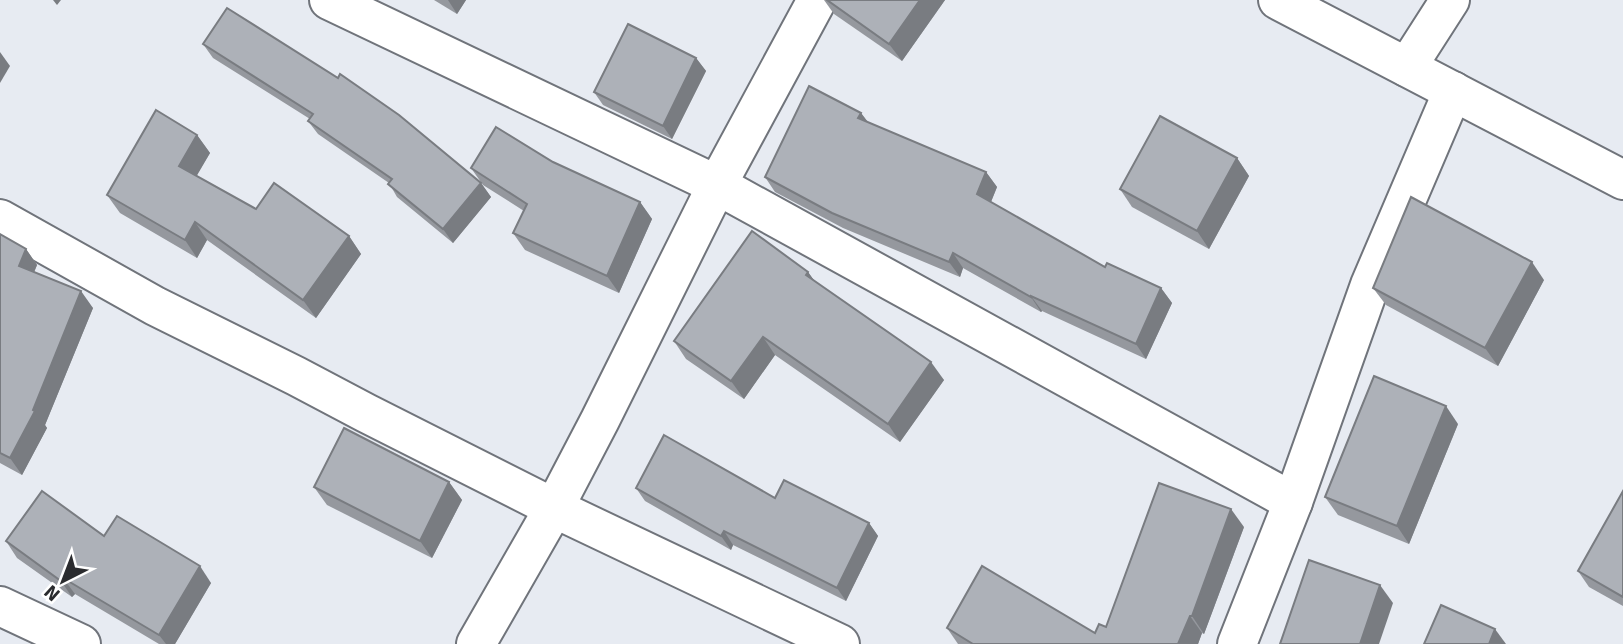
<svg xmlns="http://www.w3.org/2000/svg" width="1623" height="644" font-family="Signika,sans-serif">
<rect width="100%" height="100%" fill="#e7ebf2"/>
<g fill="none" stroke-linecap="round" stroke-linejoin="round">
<!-- minor casing -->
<g stroke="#70747b" stroke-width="42">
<g id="minor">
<path d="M329,0l388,185 576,317"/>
<path d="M1278,0l345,180"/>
<path d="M1407,67l43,-67"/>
<path d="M0,219l155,87 141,70 70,37 188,95 286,136"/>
<path d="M0,606l81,38"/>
<path d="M476,644l78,-136 46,-88 117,-235 100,-185"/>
<path d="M1237,644l56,-142 77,-217 83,-194"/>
</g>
</g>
<!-- minor -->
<use href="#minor" stroke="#fff" stroke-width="38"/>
</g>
<!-- wall -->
<g fill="#95989e">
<path d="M434,0h32l-9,14z"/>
<path d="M824,0h121l-43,61 -68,-47z"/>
<path d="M203,44l278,139 10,14 -38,46 -56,-46 -8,-14 -71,-49 -10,-13 2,-2 -97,-61z"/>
<path d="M696,58l10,13 -34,68 -69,-34 -9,-13z"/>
<path d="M861,113l7,9 118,50 11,15 -6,15 114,65 56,21 11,15 -26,56 -104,-48 -1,1 -78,-44 -3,9 -117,-49 -68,-36 -10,-15z"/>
<path d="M197,135l13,18 -14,23 60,33 93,27 12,18 -45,64 -109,-78 -10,18 -77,-45 -13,-18z"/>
<path d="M1237,158l12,18 -40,73 -77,-42 -12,-18z"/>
<path d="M553,162l87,40 12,17 -33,74 -94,-43 -12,-17 11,-22 -41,-26 -12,-17z"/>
<path d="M0,234l26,15 11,16 -3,7 59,36 -48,117 2,3 -25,47 -22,-12z"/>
<path d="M808,272l7,10 129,98 -44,62 -125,-87 -31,44 -58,-40 -12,-18z"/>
<path d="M1544,280l-46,86 -112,-61 -13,-17z"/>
<path d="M1458,424l-49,120 -71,-29 -13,-18z"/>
<path d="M449,482l13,18 -30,58 -105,-53 -13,-18z"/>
<path d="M636,488l139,10 94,25 9,13 -32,65 -113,-56 -2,5 -86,-49z"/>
<path d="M1623,491v115l-34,-19 -11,-16z"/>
<path d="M1244,527l-40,107 -2,-1 -4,11h-240l-11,-16 148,5 11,-6z"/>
<path d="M104,536l107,47 -36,61h-16l-84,-50 -3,3 -55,-39 -11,-17z"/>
</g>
<!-- shaded-wall -->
<g fill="#797c81">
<path d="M53,0h8l-4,5z"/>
<path d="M448,0h18l-9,14z"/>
<path d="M920,0h25l-43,61 -13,-17z"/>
<path d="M0,52l10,14 -10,17z"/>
<path d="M696,58l10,13 -34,68 -9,-13z"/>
<path d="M861,113l11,15 -14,-10z"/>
<path d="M197,135l13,18 -18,31 -13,-18z"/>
<path d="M1237,158l12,18 -40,73 -12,-18z"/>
<path d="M986,172l11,15 -9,22 -11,-15z"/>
<path d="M481,183l10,14 -38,46 -10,-14z"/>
<path d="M640,202l12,17 -33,74 -12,-17z"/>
<path d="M195,222l12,18 -10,18 -12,-18z"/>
<path d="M349,236l12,18 -45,64 -13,-18z"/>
<path d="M26,249l11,16 -7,17 -11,-16z"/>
<path d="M953,253l10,15 -3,9 -11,-15z"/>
<path d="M1532,262l12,18 -46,86 -13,-18z"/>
<path d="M808,272l13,18 -15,-15z"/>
<path d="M1161,288l11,15 -26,56 -10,-15z"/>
<path d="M81,291l12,17 -48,117 2,3 -25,47 -12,-17 23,-48z"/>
<path d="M1031,296l11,15 -1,1 -10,-15z"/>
<path d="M763,337l12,18 -31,44 -13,-18z"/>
<path d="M931,362l13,18 -44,62 -12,-18z"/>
<path d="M1446,406l12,18 -49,120 -12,-18z"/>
<path d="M449,482l13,18 -30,58 -12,-17z"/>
<path d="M1231,509l13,18 -40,107 -12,-18z"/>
<path d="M869,523l9,13 -32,65 -9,-13z"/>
<path d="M724,531l9,14 -2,5 -10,-14z"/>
<path d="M200,566l11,17 -36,61h-9l-7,-9z"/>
<path d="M63,578l12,16 -3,3 -11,-16z"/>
<path d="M1380,585l13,18 -14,41h-19z"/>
<path d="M1190,616l12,17 -4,11h-20z"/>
<path d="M1495,629l11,15h-17z"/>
</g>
<!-- building -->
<g fill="#adb1b8" stroke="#797c81" stroke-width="2">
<path d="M827,0h93l-31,44z"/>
<path d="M227,8l111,70 2,-4 59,41 82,68 -38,46 -55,-45 4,-5 -84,-58 5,-7 -110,-70z"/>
<path d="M628,24l68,34 -33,68 -69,-34z"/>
<path d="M809,86l52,27 -3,5 128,54 -9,22 128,73 2,-4 54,25 -25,56 -105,-48v1l-78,-44 -4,9 -117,-49 -67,-36z"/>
<path d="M156,110l41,25 -18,31 77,43 18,-26 75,53 -46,64 -108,-78 -10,18 -78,-45z"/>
<path d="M1160,116l77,42 -40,73 -77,-42z"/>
<path d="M496,127l57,35 87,40 -33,74 -94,-43 14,-29 -56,-36z"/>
<path d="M1411,197l121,65 -47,86 -112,-60z"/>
<path d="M752,231l56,41 -2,3 125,87 -43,62 -125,-87 -32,44 -57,-40z"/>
<path d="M0,234l26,15 -7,17 62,25 -48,119 2,1 -25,47 -10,-5z"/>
<path d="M1374,376l72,30 -49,120 -72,-29z"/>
<path d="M344,428l105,54 -29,59 -106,-54z"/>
<path d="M664,435l111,63 9,-18 85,43 -32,65 -113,-57 -3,5 -85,-48z"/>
<path d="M1159,483l72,26 -39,107h-2l-12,28h-205l-26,-16 35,-62 113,67 4,-9 7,3z"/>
<path d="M42,491l62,45 13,-20 83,50 -41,69 -96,-57 -2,3 -55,-40z"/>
<path d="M1623,491v106l-45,-26z"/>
<path d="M1309,560l71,25 -20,59h-80z"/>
<path d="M1441,605l54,24 -6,15h-65z"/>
</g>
<!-- north arrow -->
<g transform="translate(63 581) rotate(222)" stroke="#ffffff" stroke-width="5" paint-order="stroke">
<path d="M0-5L12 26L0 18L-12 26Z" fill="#2a2b2e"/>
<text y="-10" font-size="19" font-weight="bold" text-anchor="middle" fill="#2a2b2e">N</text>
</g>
</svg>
